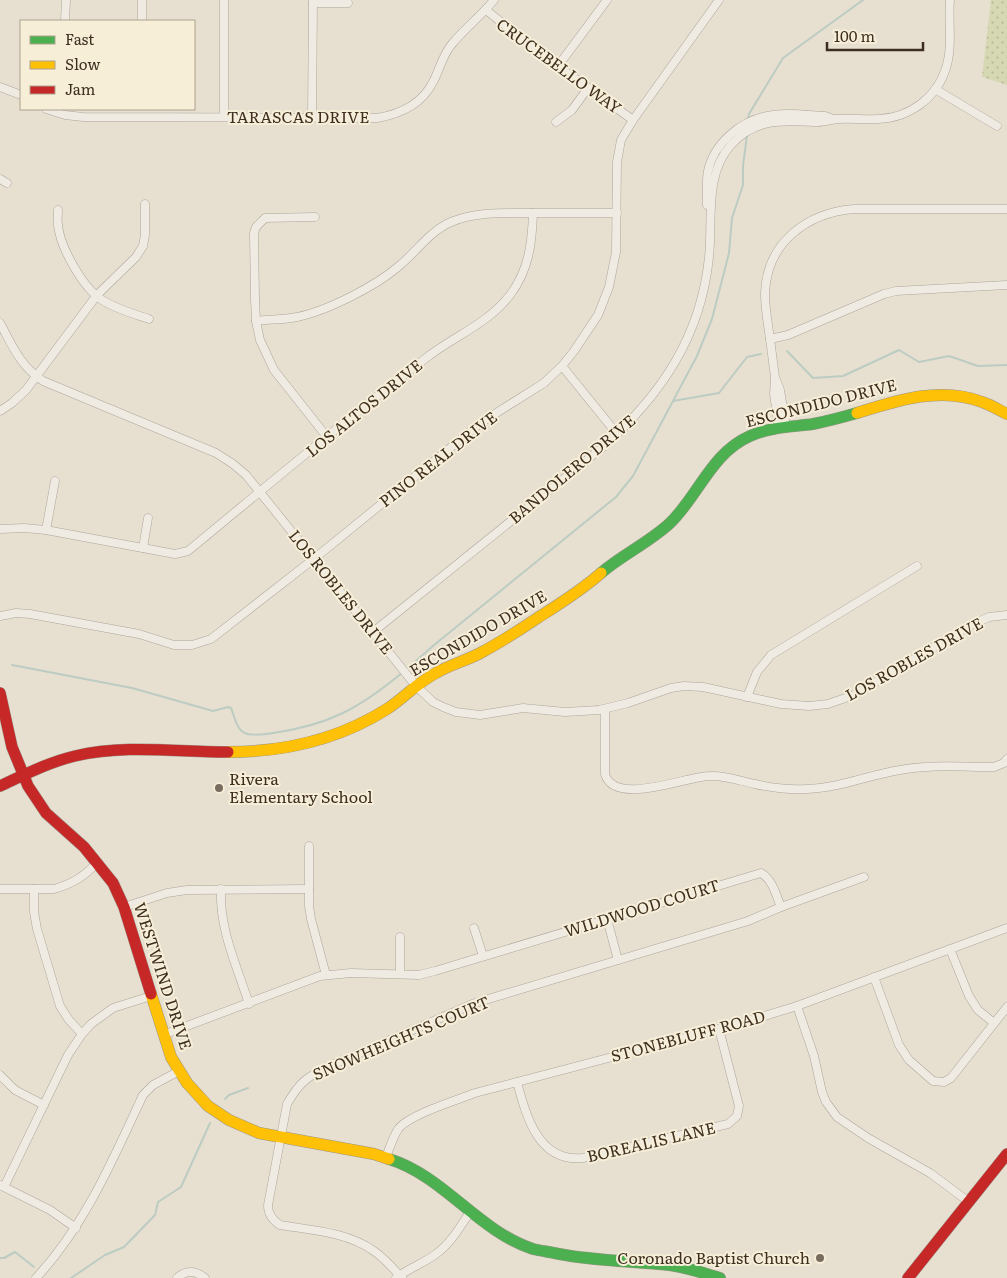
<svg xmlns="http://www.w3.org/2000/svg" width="1007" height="1278" font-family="Literata,serif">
<defs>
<pattern id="grass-dots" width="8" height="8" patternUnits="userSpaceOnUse" patternTransform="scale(1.25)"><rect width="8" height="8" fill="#d6d7b3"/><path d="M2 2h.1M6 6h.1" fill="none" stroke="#b9b99a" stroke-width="1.8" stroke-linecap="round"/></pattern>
</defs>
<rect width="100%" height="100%" fill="#e7e0d1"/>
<!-- grass -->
<path fill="url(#grass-dots)" d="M991,0h16v85l-25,-8z"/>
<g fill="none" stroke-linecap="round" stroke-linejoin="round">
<!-- stream -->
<g stroke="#bcccc2" stroke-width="2">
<path d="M748,120l1,-6 34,-56 80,-58"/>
<path d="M787,351l26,27 30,-2 56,-26 20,12 30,-6 29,10 29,-1"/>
<path d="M673,401l46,-8 28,-36 14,-3"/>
<path d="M12,665l120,23 81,23 15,-4 3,1c3,7 5,20 12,24 6,5 22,2 30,1 56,-8 87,-25 130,-61"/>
<path d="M407,669l27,-24 182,-148 17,-21 64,-120 15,-37 17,-66 3,-35 11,-33v-19l4,-31"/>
<path d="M225,1099l4,-4 19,-7"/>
<path d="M0,1258h4l11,-6 19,15"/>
<path d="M71,1278l34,-23 19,-8 31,-32 3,-13 23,-15 29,-64"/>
</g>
<!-- street casing -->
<g stroke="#ada599" stroke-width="9">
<g id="street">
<path d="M142,0v21"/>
<path d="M313,3h35"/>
<path d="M486,10l55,44 92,66"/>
<path d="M65,21l1,-21"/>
<path d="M558,66l49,-66"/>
<path d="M0,87l21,8"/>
<path d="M935,89l62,37"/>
<path d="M46,109l19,6 18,2 294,1c24,-4 45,-14 56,-36 7,-13 9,-26 19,-38 13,-16 29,-28 42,-44"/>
<path d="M224,117v-117"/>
<path d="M312,118l1,-118"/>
<path d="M556,122l16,-12 16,-22"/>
<path d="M0,179l7,4"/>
<path d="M707,205c0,-11 -1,-23 1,-34 6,-28 33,-50 59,-55 18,-4 39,-1 58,0l8,3"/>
<path d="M1007,209h-153c-48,4 -87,34 -89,84 0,16 3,31 5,46l18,-4 96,-41 12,-3 111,-6"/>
<path d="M58,210c0,5 -1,10 0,15 2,22 25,63 44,75 14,9 32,14 47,19"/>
<path d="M315,217l-50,1 -9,9 -2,6 1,67 1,21 4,19 14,30 53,67"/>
<path d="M256,321c14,-2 27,-1 41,-4 30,-6 79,-31 102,-51 17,-14 31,-35 52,-44 27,-11 57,-9 86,-9 27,0 54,0 80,0"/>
<path d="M0,323c12,22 20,43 43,58l173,72 17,11 13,11 170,211 17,16 10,5 13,5 24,3 43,-7 42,4 34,-2 29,-7 43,-15 13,-2 19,1 78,17 28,2 19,-2 26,-9 117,-70 18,-8 18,-2"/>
<path d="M770,339l5,38 5,13 6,37"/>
<path d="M562,366l55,68"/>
<path d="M775,379l-1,15 5,34"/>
<path d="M0,411l12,-8 14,-13 71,-95 39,-38 7,-11 2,-11v-31"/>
<path d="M0,529l24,-1 22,2 129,24 13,-3c79,-65 157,-131 238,-193 28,-22 62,-34 84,-63 19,-25 22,-52 23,-82"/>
<path d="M46,530l9,-49"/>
<path d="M143,548l5,-30"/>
<path d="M0,616l16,-3 14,1 109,20 35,11h18l19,-6 104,-81 167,-136 62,-39 18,-17 12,-15 24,-36 11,-28 7,-35 1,-90 4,-22 12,-20 86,-120"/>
<path d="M373,632l230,-185c58,-52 98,-110 106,-190 4,-36 -5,-83 22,-112 25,-28 53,-24 87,-23 7,0 12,-2 19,-3 14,-1 28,1 41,0 31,-1 59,-21 68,-51 7,-22 2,-46 4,-68"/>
<path d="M747,697l10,-25 14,-17 146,-89"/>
<path d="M605,709v65c9,33 82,2 105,2 15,-1 30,5 45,8 17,4 35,6 52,5 33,-1 61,-14 93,-19 30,-6 63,-3 94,-3l10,-4 3,-4"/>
<path d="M309,846v60l2,13 15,56"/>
<path d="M0,889h54c18,-5 32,-13 43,-27"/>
<path d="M34,889v23l3,17 23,77 9,14 13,14"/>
<path d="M221,889c-2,40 16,77 28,115"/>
<path d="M124,907l43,-14 20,-3 122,-1"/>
<path d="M607,919l11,41"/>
<path d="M474,928l9,28"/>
<path d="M950,949l19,47 9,14 16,13"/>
<path d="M400,974v-37"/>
<path d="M874,977l25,68 10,15 24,21 11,1 7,-4 56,-71"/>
<path d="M797,1006l17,50 8,36 4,10 11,15 31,21 62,35 39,29"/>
<path d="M163,1035l157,-59 31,-3 68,2 16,-4 326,-98c12,7 15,22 20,34"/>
<path d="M0,1075l15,15 29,15"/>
<path d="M517,1082c9,33 21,81 66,76l145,-34 9,-8 2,-10 -20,-77"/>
<path d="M386,1157c4,-9 7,-21 13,-29 12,-14 58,-28 76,-35l270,-71 52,-16 210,-78"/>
<path d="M0,1185l50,25 26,18"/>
<path d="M4,1187l64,-132 14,-21 9,-10 22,-16 38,-12"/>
<path d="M36,1278c49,-52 77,-119 107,-183l10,-10 26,-14"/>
<path d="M177,1278c9,-8 18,-8 28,0"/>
<path d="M396,1278c13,-10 28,-15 40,-24 15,-11 24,-27 34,-42"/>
<path d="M402,1278c-9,-10 -18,-20 -28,-27 -27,-19 -63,-21 -94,-26 -8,-5 -12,-11 -12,-20l19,-101c11,-19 18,-26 38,-36l150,-65 273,-82 33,-14 83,-30"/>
</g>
</g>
<!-- fast casing -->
<g stroke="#9c958a" stroke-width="12">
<g id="fast">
<path d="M601,573c21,-18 47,-30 68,-49 29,-27 42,-71 81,-88 20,-9 42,-9 63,-12 15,-3 30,-7 44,-11"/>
<path d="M389,1159c55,17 89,72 144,90 8,2 18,3 26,5 37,7 73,7 110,11 17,2 34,8 51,13"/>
</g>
</g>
<!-- slow casing -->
<g stroke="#9c958a" stroke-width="12">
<g id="slow">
<path d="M857,413c41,-13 84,-27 125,-11 9,3 17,8 25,12"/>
<path d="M228,752c57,0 110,-12 159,-43 17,-11 31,-27 49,-36 15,-9 33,-13 48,-22 19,-10 37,-22 55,-34 22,-14 43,-27 62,-44"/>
<path d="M151,994l20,63 16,26 21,23 21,14 30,13 115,21 15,5"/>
</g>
</g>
<!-- jam casing -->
<g stroke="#9c958a" stroke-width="12">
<g id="jam">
<path d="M0,693l12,54 16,39 18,27 38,34 29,36 11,24 27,87"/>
<path d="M0,786c24,-11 49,-24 75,-30 50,-12 102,-4 153,-4"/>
<path d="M908,1278l99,-124"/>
</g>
</g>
<!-- street -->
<use href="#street" stroke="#efebe3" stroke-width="8"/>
<!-- fast -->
<use href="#fast" stroke="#4caf50" stroke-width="11"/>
<!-- slow -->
<use href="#slow" stroke="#ffc107" stroke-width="11"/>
<!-- jam -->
<use href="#jam" stroke="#c62828" stroke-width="11"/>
</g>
<!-- markers -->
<g fill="#786c5e" stroke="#f7eed8" stroke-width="2">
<circle cx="219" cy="788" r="5"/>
<circle cx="820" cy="1258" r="5"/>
</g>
<g text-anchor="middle" stroke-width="4" stroke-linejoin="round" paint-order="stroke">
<!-- street labels -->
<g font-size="16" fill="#3d2e20" stroke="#f7eed8">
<text transform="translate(559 66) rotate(36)" y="6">CRUCEBELLO WAY</text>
<text x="298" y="123">TARASCAS DRIVE</text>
<text transform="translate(821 403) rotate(-14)" y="6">ESCONDIDO DRIVE</text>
<text transform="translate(364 408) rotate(-39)" y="6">LOS ALTOS DRIVE</text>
<text transform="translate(438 459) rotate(-38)" y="6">PINO REAL DRIVE</text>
<text transform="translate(572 469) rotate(-40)" y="6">BANDOLERO DRIVE</text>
<text transform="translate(341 592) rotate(51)" y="6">LOS ROBLES DRIVE</text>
<text transform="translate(478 633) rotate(-30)" y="6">ESCONDIDO DRIVE</text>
<text transform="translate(914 659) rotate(-29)" y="6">LOS ROBLES DRIVE</text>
<text transform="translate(642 908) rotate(-17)" y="6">WILDWOOD COURT</text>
<text transform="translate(163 976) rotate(72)" y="6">WESTWIND DRIVE</text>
<text transform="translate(688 1036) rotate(-15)" y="6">STONEBLUFF ROAD</text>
<text transform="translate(401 1038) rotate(-23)" y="6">SNOWHEIGHTS COURT</text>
<text transform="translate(651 1142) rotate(-13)" y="6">BOREALIS LANE</text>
</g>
<!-- poi labels -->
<g font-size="16" fill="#3d2e20" stroke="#f7eed8" text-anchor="start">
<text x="229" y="785">Rivera<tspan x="229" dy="18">Elementary School</tspan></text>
<text x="810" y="1264" text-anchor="end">Coronado Baptist Church</text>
</g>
</g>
<!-- legend -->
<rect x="20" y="20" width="175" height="90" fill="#f7eed8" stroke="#ada18e"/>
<rect x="30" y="36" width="25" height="8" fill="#4caf50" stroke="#ada18e"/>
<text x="65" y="45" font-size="15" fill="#3d2e20">Fast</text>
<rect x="30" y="61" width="25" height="8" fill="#ffc107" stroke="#ada18e"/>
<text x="65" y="70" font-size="15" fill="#3d2e20">Slow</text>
<rect x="30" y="86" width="25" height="8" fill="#c62828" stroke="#ada18e"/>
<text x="65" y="95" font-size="15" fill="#3d2e20">Jam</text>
<!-- scale -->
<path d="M827 42v8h96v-8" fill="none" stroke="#3d2e20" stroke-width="2.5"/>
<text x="834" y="42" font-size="15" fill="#3d2e20" stroke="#f7eed8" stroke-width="4" paint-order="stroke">100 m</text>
</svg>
